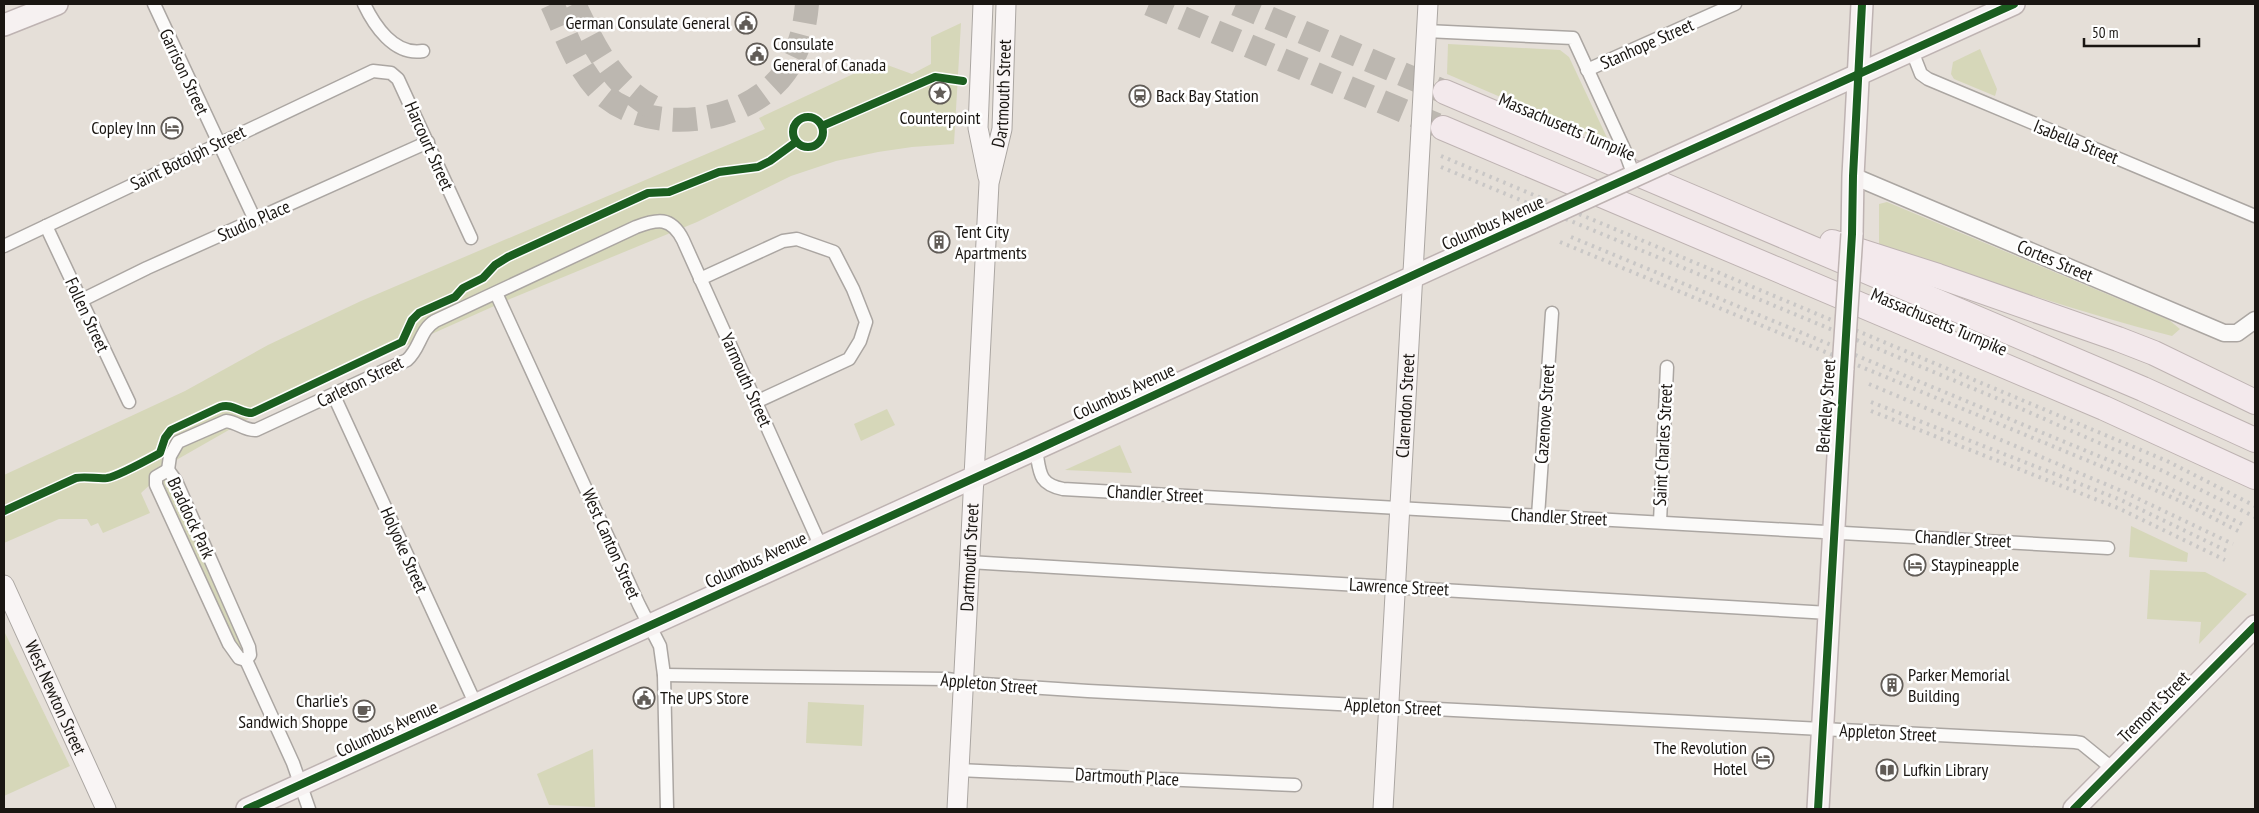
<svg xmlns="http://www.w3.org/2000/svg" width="2259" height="813" font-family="'PT Sans Narrow',sans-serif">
<rect width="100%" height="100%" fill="#e5dfd8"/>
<!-- green -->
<g fill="#d6d7b9">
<path d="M961,23l-7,121 -42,3 -34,5 -42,9 -45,15 -94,46 -187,77 -168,75 -41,15 -123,70 -37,34 9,20 -47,20 -5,-10 -7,3 -4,-7h-28l-55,24v-68l181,-84 83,-46 93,-44 404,-172 -6,-11 120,-56 33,12 19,-10v-27z"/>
<path d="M1448,44l112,6 9,7 41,87 -163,-70z"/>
<path d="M1980,49l17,40 -2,7 -41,-17 -3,-5 2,-12z"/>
<path d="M1887,202l282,118 11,9 -8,7c-99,-25 -196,-59 -293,-92v-40z"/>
<path d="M887,409l8,16 -34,16 -7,-17z"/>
<path d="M1120,445l12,28 -67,-3z"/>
<path d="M164,479l4,4 73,154 3,16h-2l-11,-13 -72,-160z"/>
<path d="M2131,526l57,27 -1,9 -58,-5z"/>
<path d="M2150,570l55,2 42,22 -48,50 2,-22 -54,-3z"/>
<path d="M4,631l66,135 -66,30z"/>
<path d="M808,702l56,3 -2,41 -56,-3z"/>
<path d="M593,749l2,58 -46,-2 -12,-31z"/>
</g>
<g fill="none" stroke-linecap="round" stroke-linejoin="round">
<!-- motorway-tunnel -->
<g stroke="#bcb7b0" stroke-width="24" stroke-dasharray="24 12" stroke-linecap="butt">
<path d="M552,4c14,30 27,70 53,92 49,40 143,28 180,-24 14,-20 20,-44 22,-68"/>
<path d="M574,4c20,42 40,86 85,106"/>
<path d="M1149,4l293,123"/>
<path d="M1236,4l209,88"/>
</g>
<!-- minor casing -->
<g stroke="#aba6a2" stroke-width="15">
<g id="minor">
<path d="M154,4l101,216"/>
<path d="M364,4c10,21 30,52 59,47"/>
<path d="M1426,31l147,7 51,111"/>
<path d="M1912,51l9,23 7,5 327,137"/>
<path d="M1587,70l148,-66"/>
<path d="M46,226l83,176"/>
<path d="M4,246l369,-175 18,2 7,6 73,159"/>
<path d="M700,279l83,-38 14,-2 37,13 19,37 13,33 -6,19 -11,18 -93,43"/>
<path d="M496,293l143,312 21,41 4,29 3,134"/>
<path d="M80,301l67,-33 281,-126"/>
<path d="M334,396l142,309"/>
<path d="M1036,450c4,22 2,34 27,39l1045,59"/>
<path d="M168,470l2,-14 8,-14 48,-21c11,1 19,10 30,9l151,-70c13,-11 13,-30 28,-39l201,-94c21,-8 35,-11 47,13l138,307"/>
<path d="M168,470l-12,7v8l73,159 10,14 7,2"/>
<path d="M168,470l8,11 73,166 1,8 -4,5"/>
<path d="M1538,516l14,-203"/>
<path d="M1660,522l7,-155"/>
<path d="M969,562l860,51"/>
<path d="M246,660l47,103 16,46"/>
<path d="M664,675l283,4 36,5 105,7 987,51 6,1 32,26"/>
<path d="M958,770l337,15"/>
</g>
</g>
<!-- tertiary casing -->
<g stroke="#aba6a2" stroke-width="19">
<path id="tertiary" d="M1853,176l371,157h13l18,-13"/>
</g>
<!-- secondary casing -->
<g stroke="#aba6a2" stroke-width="21">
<g id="secondary">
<path d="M983,4l-5,124 10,49"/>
<path id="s1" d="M4,585l102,224"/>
<path id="s2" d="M957,809l32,-626 13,-54 4,-125"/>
<path id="s3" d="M1383,809l45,-805"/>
</g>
</g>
<!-- primary casing -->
<g stroke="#beb3b2" stroke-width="24">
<g id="primary">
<path d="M4,25l53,-21"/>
<path d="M1663,163l351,-159"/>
<path d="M1852,234l1,-58 9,-172"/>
<path d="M247,809l1295,-591"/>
<path d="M1818,809l25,-441"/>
<path d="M2074,809l181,-183"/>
</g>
</g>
<!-- motorway casing -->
<g stroke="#beb3b2" stroke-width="26">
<g id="motorway">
<path d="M1445,92l698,297 112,51"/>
<path d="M1443,128l661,280 151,69"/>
<path d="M1832,242l106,34 180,63 36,14 101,49"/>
</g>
</g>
<!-- minor -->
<use href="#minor" stroke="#fbfaf9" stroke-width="12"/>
<!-- tertiary -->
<use href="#tertiary" stroke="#fbfaf9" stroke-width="16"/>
<!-- secondary -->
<use href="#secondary" stroke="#f9f5f5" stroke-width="19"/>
<!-- primary -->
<use href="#primary" stroke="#f6f1f1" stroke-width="21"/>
<!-- motorway -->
<use href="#motorway" stroke="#f3e9ec" stroke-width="24"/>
<!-- rail -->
<g stroke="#c9c7c6" stroke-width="4" stroke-dasharray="2.5 5" stroke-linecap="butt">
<path d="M1441,156l726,305 88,45"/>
<path d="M1441,167l560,233 162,71 92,46"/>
<path d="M1571,237l554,230 119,58"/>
<path d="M1560,242l543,225 77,34 60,31"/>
<path d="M1869,384l255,108 109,52"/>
<path d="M1871,402l250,98 108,52"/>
<path d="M1871,411l247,97 107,52"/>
</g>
<!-- minor-bridge casing -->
<g stroke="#aba6a2" stroke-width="15" stroke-linecap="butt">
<path id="minor-bridge" d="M1624,149l10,27"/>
</g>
<!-- primary-bridge casing -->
<g stroke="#beb3b2" stroke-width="24" stroke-linecap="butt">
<g id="primary-bridge">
<path d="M1542,218l121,-55"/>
<path d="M1843,368l9,-134"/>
</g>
</g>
<!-- minor-bridge -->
<use href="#minor-bridge" stroke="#fbfaf9" stroke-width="12"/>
<!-- primary-bridge -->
<use href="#primary-bridge" stroke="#f6f1f1" stroke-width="21"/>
<!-- cycleway casing -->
<g stroke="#fff" stroke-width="11">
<g id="cycleway">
<circle cx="808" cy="132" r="15"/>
<path d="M822,126l113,-49 28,4"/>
<path d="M4,511l72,-33c10,-2 21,1 31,0 11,-2 42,-19 53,-25l5,-15 6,-8 49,-23c13,-4 20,6 32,6l150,-71 10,-22 7,-7 36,-16 8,-9 20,-10 12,-13 13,-8 140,-64 21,-1 50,-20 39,-5 12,-6 26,-19"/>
<path d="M247,809l789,-359 395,-183 583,-263"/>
<path d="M1818,809l34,-575 1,-58 9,-172"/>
<path d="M2074,809l181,-183"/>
</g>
</g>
<!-- cycleway -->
<use href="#cycleway" stroke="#1b5e20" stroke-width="8"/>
</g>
<!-- icons -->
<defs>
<g id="civic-ring" transform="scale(1.125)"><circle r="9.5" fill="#fff" stroke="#615c57" stroke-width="1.5"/><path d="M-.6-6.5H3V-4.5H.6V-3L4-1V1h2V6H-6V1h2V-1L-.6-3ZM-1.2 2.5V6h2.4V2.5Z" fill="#615c57"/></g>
<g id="sight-ring" transform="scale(1.125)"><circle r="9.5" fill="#fff" stroke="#615c57" stroke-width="1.5"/><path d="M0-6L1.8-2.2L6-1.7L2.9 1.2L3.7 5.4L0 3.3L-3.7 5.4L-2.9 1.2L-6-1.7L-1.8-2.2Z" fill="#615c57"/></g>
<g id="station-ring" transform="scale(1.125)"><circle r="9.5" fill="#fff" stroke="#615c57" stroke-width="1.5"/><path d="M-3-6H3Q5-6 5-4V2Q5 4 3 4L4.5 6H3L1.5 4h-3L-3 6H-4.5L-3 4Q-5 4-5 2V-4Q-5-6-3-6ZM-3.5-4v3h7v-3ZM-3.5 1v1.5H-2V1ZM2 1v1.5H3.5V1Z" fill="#615c57"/></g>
<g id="hotel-ring" transform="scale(1.125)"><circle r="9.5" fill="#fff" stroke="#615c57" stroke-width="1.5"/><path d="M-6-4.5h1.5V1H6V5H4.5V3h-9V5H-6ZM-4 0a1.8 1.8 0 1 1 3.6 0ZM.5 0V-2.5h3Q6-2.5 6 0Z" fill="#615c57"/></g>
<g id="building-ring" transform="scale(1.125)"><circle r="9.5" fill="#fff" stroke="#615c57" stroke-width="1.5"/><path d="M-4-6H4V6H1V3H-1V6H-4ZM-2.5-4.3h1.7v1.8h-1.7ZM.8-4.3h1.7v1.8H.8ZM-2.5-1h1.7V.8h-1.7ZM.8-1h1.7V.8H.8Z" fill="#615c57"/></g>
<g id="cafe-ring" transform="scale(1.125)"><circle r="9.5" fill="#fff" stroke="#615c57" stroke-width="1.5"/><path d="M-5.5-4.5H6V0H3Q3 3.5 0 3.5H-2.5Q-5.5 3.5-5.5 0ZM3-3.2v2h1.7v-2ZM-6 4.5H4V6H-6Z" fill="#615c57"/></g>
<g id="library-ring" transform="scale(1.125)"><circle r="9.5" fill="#fff" stroke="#615c57" stroke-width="1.5"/><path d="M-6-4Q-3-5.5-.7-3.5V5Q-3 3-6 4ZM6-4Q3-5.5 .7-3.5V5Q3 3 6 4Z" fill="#615c57"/></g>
</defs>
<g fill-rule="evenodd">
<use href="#civic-ring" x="746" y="23"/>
<use href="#civic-ring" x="757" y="54"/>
<use href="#sight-ring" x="940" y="93"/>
<use href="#station-ring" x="1140" y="96"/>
<use href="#hotel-ring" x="172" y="128"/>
<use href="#building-ring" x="939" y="242"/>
<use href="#hotel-ring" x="1915" y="565"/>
<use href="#building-ring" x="1892" y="685"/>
<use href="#civic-ring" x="644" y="698"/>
<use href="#cafe-ring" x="364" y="711"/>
<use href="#hotel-ring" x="1763" y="758"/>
<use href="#library-ring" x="1887" y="770"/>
</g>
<g text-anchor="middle" stroke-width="5" stroke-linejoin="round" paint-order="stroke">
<!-- poi labels -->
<g font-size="18" fill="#1a1612" stroke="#fff" text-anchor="start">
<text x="730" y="29" text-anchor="end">German Consulate General</text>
<text x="773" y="50">Consulate<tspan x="773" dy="21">General of Canada</tspan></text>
<text x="1156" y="102">Back Bay Station</text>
<text x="940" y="124" text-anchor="middle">Counterpoint</text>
<text x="156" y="134" text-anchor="end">Copley Inn</text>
<text x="955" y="238">Tent City<tspan x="955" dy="21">Apartments</tspan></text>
<text x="1931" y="571">Staypineapple</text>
<text x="1908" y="681">Parker Memorial<tspan x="1908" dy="21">Building</tspan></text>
<text x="660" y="704">The UPS Store</text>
<text x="348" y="707" text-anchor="end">Charlie's<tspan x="348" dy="21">Sandwich Shoppe</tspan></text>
<text x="1747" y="754" text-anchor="end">The Revolution<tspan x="1747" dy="21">Hotel</tspan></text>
<text x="1903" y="776">Lufkin Library</text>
</g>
<!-- street labels -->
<g font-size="18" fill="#1a1612" stroke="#fff">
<text transform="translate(1647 44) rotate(-24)" y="6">Stanhope Street</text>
<text transform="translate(184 72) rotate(65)" y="6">Garrison Street</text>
<text dy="6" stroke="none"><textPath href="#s2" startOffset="718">Dartmouth Street</textPath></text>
<text transform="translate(1567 127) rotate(23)" y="6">Massachusetts Turnpike</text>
<text transform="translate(2076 142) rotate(22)" y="6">Isabella Street</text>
<text transform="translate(429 146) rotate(66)" y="6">Harcourt Street</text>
<text transform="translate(188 158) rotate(-26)" y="6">Saint Botolph Street</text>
<text transform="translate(254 221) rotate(-24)" y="6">Studio Place</text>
<text transform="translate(1493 223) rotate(-24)" y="6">Columbus Avenue</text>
<text transform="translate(2055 261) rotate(23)" y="6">Cortes Street</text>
<text transform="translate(87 315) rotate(65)" y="6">Follen Street</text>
<text transform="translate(1939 322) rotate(23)" y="6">Massachusetts Turnpike</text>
<text transform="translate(746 380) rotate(66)" y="6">Yarmouth Street</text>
<text transform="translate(360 382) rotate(-26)" y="6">Carleton Street</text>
<text transform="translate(1124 392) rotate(-25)" y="6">Columbus Avenue</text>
<text dy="6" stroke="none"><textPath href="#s3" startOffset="404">Clarendon Street</textPath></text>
<text transform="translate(1826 406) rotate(-86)" y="6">Berkeley Street</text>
<text transform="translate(1545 414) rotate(-86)" y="6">Cazenove Street</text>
<text transform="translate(1663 445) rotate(-87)" y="6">Saint Charles Street</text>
<text transform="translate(1155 494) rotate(3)" y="6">Chandler Street</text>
<text transform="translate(1559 517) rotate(3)" y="6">Chandler Street</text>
<text transform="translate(191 518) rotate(65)" y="6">Braddock Park</text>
<text transform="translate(1963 539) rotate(3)" y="6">Chandler Street</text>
<text transform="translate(611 544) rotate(66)" y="6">West Canton Street</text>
<text transform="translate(404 550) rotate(66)" y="6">Holyoke Street</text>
<text dy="6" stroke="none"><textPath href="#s2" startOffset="252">Dartmouth Street</textPath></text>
<text transform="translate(756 560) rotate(-25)" y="6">Columbus Avenue</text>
<text transform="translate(1399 587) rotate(3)" y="6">Lawrence Street</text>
<text transform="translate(989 684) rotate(5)" y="6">Appleton Street</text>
<text dy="6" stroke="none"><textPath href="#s1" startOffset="124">West Newton Street</textPath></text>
<text transform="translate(1393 707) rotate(3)" y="6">Appleton Street</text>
<text transform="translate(2154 707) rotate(-45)" y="6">Tremont Street</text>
<text transform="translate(387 729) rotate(-25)" y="6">Columbus Avenue</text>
<text transform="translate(1888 733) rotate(3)" y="6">Appleton Street</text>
<text transform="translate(1127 777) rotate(3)" y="6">Dartmouth Place</text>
</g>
</g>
<!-- border -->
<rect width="2259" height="813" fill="none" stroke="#1a1612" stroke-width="10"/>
<!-- scale -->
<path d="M2084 38v8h115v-8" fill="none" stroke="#1a1612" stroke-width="2.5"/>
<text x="2092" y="38" font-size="15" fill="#1a1612" stroke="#ffffff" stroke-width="4" paint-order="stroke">50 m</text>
</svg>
